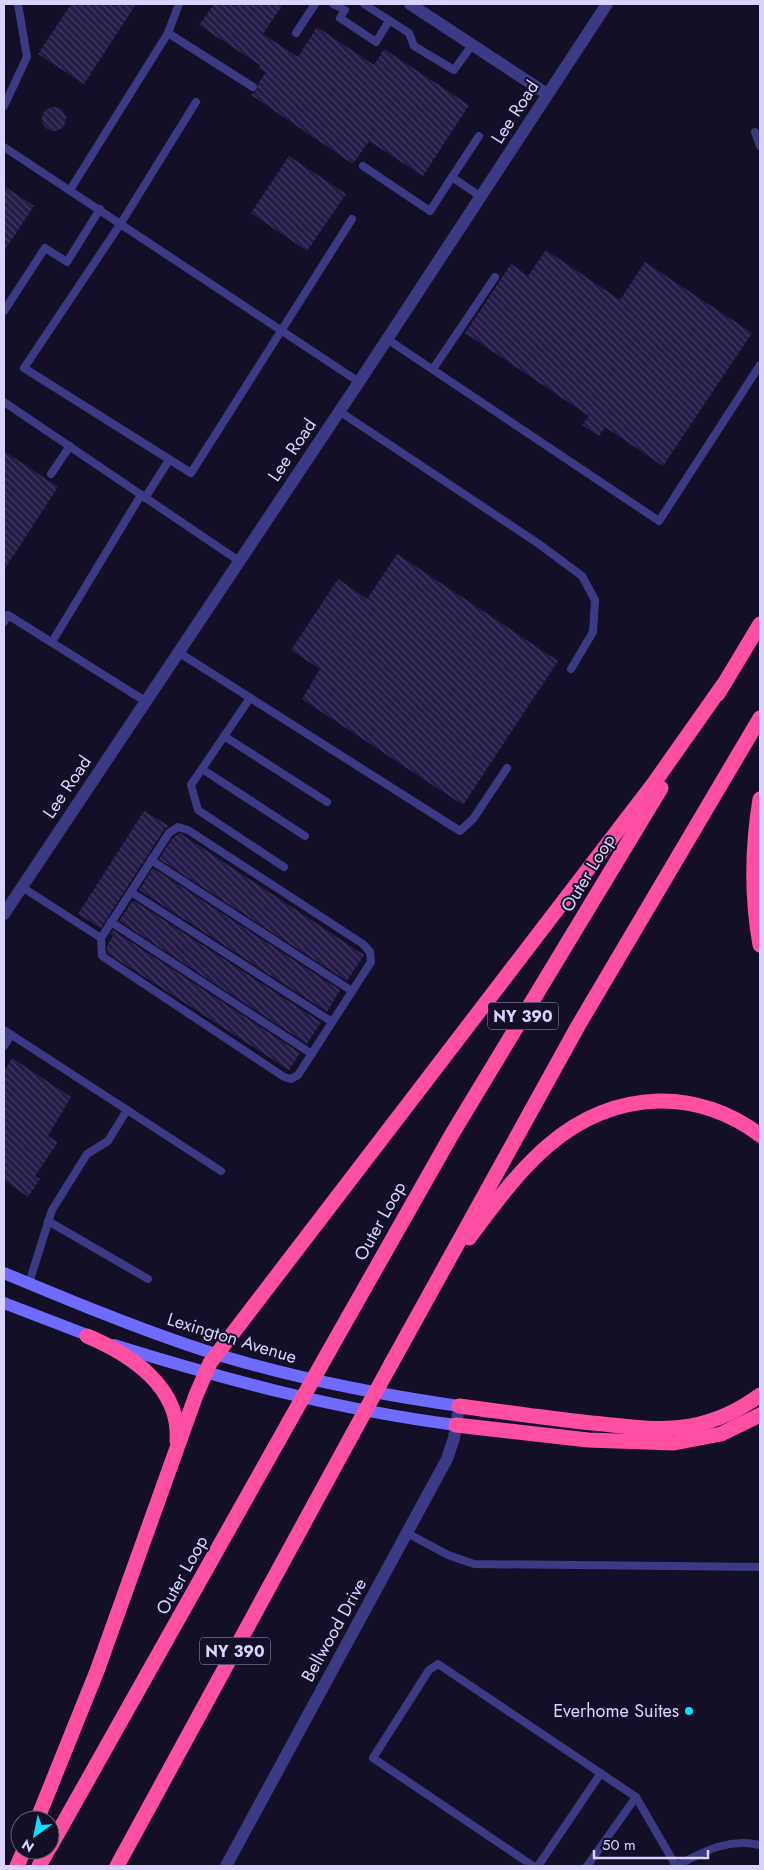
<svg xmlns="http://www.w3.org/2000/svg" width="764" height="1870" font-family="Jost,sans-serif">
<defs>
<pattern id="building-back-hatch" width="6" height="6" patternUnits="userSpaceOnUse" patternTransform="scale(1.25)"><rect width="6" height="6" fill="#241b47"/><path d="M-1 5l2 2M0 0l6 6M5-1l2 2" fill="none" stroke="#433b63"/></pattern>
</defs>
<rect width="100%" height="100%" fill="#130f26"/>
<!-- building -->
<g fill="url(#building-back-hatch)">
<path d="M71,4h65l-52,80 -46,-30z"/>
<path d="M214,4h69l-20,30 35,23 19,-30 57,38 10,-16 85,56 -46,71 -54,-35 -16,23 -102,-69 6,-5 1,-6 8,-12 -7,-4 1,-3 -61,-40z"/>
<circle cx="54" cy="119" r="12"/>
<path d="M289,156l57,38 -39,57 -56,-38z"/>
<path d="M4,186l30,20 -30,45z"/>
<path d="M546,250l74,50 25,-38 107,71 -89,133 -58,-39 -6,9 -17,-11 7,-9 -124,-83 46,-69 17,12z"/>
<path d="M4,451l54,36 -54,83z"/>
<path d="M397,554l161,107 -95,144 -161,-106 18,-30 -29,-19 47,-71 29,20z"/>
<path d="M144,811l25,15 -5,4 -63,98 -23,-14z"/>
<path d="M180,833l184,122 -17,26 -188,-122 14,-22z"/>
<path d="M153,868l187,122 -13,22 -188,-122z"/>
<path d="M133,900l188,122 -14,22 -188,-123z"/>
<path d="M113,930l187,123 -11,17 -182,-117v-8l6,-9 -3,-2z"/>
<path d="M12,1058l59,39 -23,39 10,6 -23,34 5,3 -12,18 -24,-17v-109z"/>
</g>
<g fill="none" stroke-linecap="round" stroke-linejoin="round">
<!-- service -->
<g stroke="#3d3a85" stroke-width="8">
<path d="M333,4l12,6 -5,8 36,24 13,-21"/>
<path d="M364,4l45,29 5,13 40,24 18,-25"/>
<path d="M168,33l85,54"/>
<path d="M296,33l19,-29"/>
<path d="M196,102l-75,121 -97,145 167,105 161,-254"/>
<path d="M4,106l23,-49 -9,-53"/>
<path d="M755,132l5,14"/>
<path d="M4,147l355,235"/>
<path d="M363,166l67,45 22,-34 29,20"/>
<path d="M452,177l27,-41"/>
<path d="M70,190l98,-157 11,-29"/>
<path d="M4,311l41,-63 22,14 33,-53"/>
<path d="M387,339l272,182 101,-156"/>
<path d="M433,369l62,-92"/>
<path d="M4,402l235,159"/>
<path d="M339,411l200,133 43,32 13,24 -2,32 -22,37"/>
<path d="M51,474l19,-28"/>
<path d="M145,498l24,-38"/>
<path d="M4,622l4,-7 137,86"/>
<path d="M52,642l89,-147"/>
<path d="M178,652l282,179 13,-12 34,-51"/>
<path d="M250,698l-59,87 7,25 86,57"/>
<path d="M224,736l103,66"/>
<path d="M202,769l103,67"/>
<path d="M151,860l201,131"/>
<path d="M22,887l79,51 68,-105 9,-6 10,3 175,114 7,8 1,10 -73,113 -7,4 -7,-2 -182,-121 -1,-18"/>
<path d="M131,892l201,130"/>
<path d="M111,922l201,132"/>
<path d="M4,1030l217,141"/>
<path d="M4,1046l7,-11"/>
<path d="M48,1221l100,58"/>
<path d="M29,1283l23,-73 35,-56 21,-13 19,-31"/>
<path d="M407,1533l41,22 26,9 286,3"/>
<path d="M533,1866l-160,-108 56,-88 9,-6 198,133 40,69c29,-15 51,-28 84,-21"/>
<path d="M538,1866l63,-93"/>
<path d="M587,1866l49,-69"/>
</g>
<!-- tertiary -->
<g stroke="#3d3a85" stroke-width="12">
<path d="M410,4l137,90"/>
<path d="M4,914l355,-532 248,-378"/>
<path d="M226,1866l221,-407 7,-21 5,-32"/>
</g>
<!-- secondary -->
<g stroke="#6f6bff" stroke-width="12">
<path d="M4,1273c60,25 122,51 184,72 88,30 180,48 271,61"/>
<path d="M4,1303l91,35"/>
<path d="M114,1345c112,35 225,65 342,80"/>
</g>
<!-- motorway -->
<g stroke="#ff4fa3" stroke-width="15">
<path d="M718,694l42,-70"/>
<path d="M760,799c-8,49 -9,96 0,146"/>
<path d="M469,1238c49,-66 98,-134 189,-137 37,-1 73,12 102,34"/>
<path d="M87,1336c43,18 94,51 90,105"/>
<path d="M329,1351l123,-217 209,-346"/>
<path d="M391,1364l187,-338 182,-308"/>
<path d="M459,1406c44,6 89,12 133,17 33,3 66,9 99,3 25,-5 49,-16 69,-31"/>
<path d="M456,1425l132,15 86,3 47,-9 39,-19"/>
<path d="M37,1820l60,-149 99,-276 14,-32 444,-580 69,-98"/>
<path d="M50,1847l239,-425"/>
<path d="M17,1866l7,-16"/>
<path d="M39,1866l9,-16"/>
<path d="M117,1866l235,-431"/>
</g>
<!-- motorway-bridge -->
<g stroke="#ff4fa3" stroke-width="15">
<path d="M289,1422l40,-71"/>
<path d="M352,1435l39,-71"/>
</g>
</g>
<!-- markers -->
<circle fill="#00e5ff" stroke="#130f26" stroke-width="2" cx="689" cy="1711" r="5"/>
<g text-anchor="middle" stroke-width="4" stroke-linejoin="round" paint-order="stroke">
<!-- shield labels -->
<g fill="#130f26" stroke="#9e99be" stroke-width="1">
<rect x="488" y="1002.5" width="70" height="27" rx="4"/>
<rect x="200" y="1637.5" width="70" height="27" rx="4"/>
</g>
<g font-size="16" font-weight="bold" fill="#d9d4ff">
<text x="523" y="1022">NY 390</text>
<text x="235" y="1657">NY 390</text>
</g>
<!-- street labels -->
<g font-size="18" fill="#d9d4ff" stroke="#130f26">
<text transform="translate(515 112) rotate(-57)" y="6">Lee Road</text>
<text transform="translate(292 450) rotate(-56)" y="6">Lee Road</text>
<text transform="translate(67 787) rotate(-56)" y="6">Lee Road</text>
<text transform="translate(588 873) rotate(-59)" y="6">Outer Loop</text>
<text transform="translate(380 1221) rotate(-61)" y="6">Outer Loop</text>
<text transform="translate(232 1338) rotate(17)" y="6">Lexington Avenue</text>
<text transform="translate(182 1575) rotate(-61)" y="6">Outer Loop</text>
<text transform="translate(334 1630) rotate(-61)" y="6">Bellwood Drive</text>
</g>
<!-- poi labels -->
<g font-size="18" fill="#d9d4ff" stroke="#130f26" text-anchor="end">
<text x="679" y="1717">Everhome Suites</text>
</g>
</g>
<!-- border -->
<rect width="764" height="1870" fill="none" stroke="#d9d4ff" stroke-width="10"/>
<!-- north arrow -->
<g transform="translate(35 1835) rotate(213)"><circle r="24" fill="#130f26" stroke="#625e7d"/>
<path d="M0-4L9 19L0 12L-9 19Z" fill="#00e5ff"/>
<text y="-8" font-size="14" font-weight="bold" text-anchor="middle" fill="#d9d4ff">N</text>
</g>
<!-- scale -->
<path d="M594 1850v8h114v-8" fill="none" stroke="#d9d4ff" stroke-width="2.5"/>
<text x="602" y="1850" font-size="15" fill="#d9d4ff" stroke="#130f26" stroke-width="4" paint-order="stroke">50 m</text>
</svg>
